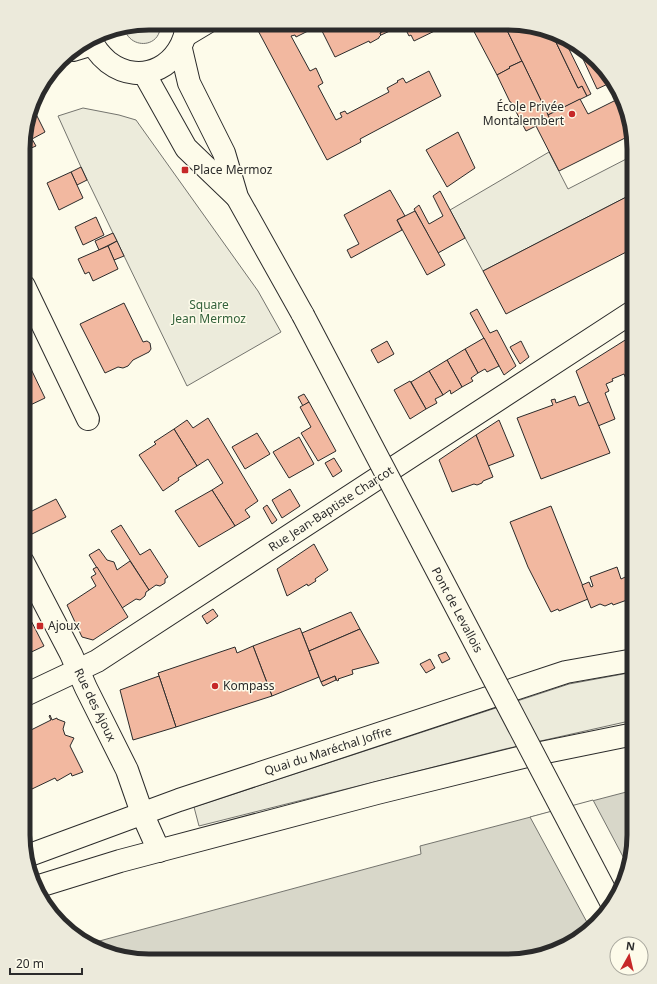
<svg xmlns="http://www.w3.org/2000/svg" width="657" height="984" font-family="'Noto Sans',sans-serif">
<rect width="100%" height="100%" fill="#fdfbea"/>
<!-- green -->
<g fill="#ecebdb" stroke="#74746e">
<path d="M149,23h11c3,25 -31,28 -36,4z"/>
<path d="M83,108l36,7 17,5 122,171 23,41 -94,54 -106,-219 -23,-51z"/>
<path d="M549,152l19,37 66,-34v38l-151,78 -33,-61z"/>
<path d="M634,672v48l-129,29 -306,77 -5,-19 375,-123z"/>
</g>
<!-- water -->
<path fill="#d8d7c9" stroke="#74746e" d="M634,790v53l-7,32 -19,36 -52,40 -48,10 -375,-1 -41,-17 329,-89 -1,-8z"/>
<!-- pier -->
<path fill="#fdfbea" stroke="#74746e" d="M593,800l36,68 -2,7 -19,36 -19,15 -59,-109z"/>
<!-- building -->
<g fill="#f2b8a0" stroke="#2b2b2b">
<path d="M254,23l65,1 1,1 -24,12 -1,-2 -4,1 19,35 6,-3 7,15 -5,3 18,34 6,-3 -2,-4 5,-2 2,3 42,-22 -2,-4 11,-6 -1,-1 6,-3 3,5 23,-12 12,25 -81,43 1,3 -34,18z"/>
<path d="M332,24h65l-17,9 1,2 -2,2v1l-9,5 -1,-2 -34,16 -14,-28z"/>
<path d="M397,24h8l-24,11 -1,-2z"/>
<path d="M406,24h43l-35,17 -3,-6 -2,1 -2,-4z"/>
<path d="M470,24h13l3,7 15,-7h3l18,37 -13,6 1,1 -13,7z"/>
<path d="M483,24h18l-15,7z"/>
<path d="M504,24h20l29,12 25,52 4,-2 5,10 -39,19z"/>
<path d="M553,36l12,5 26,53 -4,2 -5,-10 -4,2z"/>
<path d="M577,46l8,3 25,34 -13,6z"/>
<path d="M522,61l28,58 -24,12 -15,-29h-1l-13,-27 13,-7 -1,-1z"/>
<path d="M622,97l2,4 7,34 -72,36 -23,-45 14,-7 -2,-4 32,-16 8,15z"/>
<path d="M33,108l12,24 -13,7 4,7 -12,5v-18z"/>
<path d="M458,132l17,36 -28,19 -21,-37z"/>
<path d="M81,167l6,13 -10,5 -6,-13z"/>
<path d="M71,172l12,26 -24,12 -12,-27z"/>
<path d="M390,190l15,26 -8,4 5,10 -51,28 -4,-8 12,-6 -15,-29z"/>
<path d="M440,191l25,47 -27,15 -24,-44 5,-4 10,19 14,-8 -10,-20z"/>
<path d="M634,193v55l-128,66 -23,-43z"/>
<path d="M415,211l30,54 -18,10 -30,-55z"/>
<path d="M96,217l8,18 -21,10 -8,-18z"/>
<path d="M113,233l4,8 -18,9 -4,-9z"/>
<path d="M117,241l7,15 -10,4 -6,-14z"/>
<path d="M108,246l10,23 -25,12 -4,-9 -4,2 -7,-15z"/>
<path d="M124,303l19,39 4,-1 3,2 1,6 -2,3 -16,8 -5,6 -5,2 -5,-1 -13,6 -25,-49z"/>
<path d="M477,309l13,24 7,-3 19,36 -12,9 -34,-62z"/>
<path d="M630,337l4,11v51l-10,-25 -12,5 1,2 -7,3 3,7 -4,2 10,26 -17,7 -22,-55z"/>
<path d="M484,338l15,28 -12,6 -2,-3 -7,4 -13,-24z"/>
<path d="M387,341l7,13 -16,9 -7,-13z"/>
<path d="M521,341l8,16 -9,7 -10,-17z"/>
<path d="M465,349l13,24 -7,5 2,3 -11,6 -15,-27z"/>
<path d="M447,360l15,27 -11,7 -1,-4 -7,5 -14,-24z"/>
<path d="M31,369l14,29 -21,10v-36z"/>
<path d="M429,371l14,24 -8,4 2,4 -11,6 -15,-27z"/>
<path d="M410,381l16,28 -16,10 -16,-29z"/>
<path d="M304,394l5,8 -6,4 -5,-9z"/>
<path d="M575,396l4,10 10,-4 21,51 -69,26 -24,-61 36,-13 -2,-5 4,-1 1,4z"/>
<path d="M309,402l27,49 -18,10 -17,-28 10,-6 -11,-20z"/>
<path d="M208,418l50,83 -13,9 5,7 -15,9 -23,-36 11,-7 -15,-24 -11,7 -23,-37 13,-9 6,8z"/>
<path d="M499,420l15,36 -26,10 -12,-31z"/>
<path d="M174,429l23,37 -19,12 1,2 -16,11 -24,-36 17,-11 -2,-2z"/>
<path d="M257,433l13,21 -25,15 -13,-22z"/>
<path d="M476,435l17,42 -10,4 -1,2 -5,2 -3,-1 -22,8 -13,-32z"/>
<path d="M299,437l15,27 -25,14 -16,-26z"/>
<path d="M334,458l8,13 -9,6 -8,-14z"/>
<path d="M290,489l10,17 -18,12 -10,-18z"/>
<path d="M212,490l23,36 -36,21 -24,-36z"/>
<path d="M56,499l10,18 -34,17 -8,-19z"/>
<path d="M267,505l10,15 -5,4 -9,-16z"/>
<path d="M551,506l37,93 -29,12 -1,-2 -7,3 -23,-45 -18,-45z"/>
<path d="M121,525l19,30 10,-6 18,28 -3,2v4l-5,3 -4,-1 -7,5 -38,-59z"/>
<path d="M314,544l14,26 -13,9 1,2 -8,5 -1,-2 -20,12 -10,-27z"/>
<path d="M99,549l8,11 7,2 3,8 13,-9 19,29 -3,2 -1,4 -5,4 -4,-1 -14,9 -33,-53z"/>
<path d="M97,567l31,50 -35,23 -11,-3 -15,-32 29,-19 -5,-9 5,-3 -3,-5z"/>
<path d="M617,567l4,12 13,-6v29l-6,-1 -1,-1 -14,5 -1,-2 -7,3 -5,-2 -9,4 -9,-23 7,-3 2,5 2,-1 -3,-9z"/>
<path d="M23,605l21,41 -21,10z"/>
<path d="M213,609l5,7 -11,8 -5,-8z"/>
<path d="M351,612l9,17 -51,22 -7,-18z"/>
<path d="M300,628l19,49 -47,19 -19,-50z"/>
<path d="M360,629l19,34 -27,7 1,4 -15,5 1,1 -2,1 -2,-5 -14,6 -12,-31z"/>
<path d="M253,646l19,50 -96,31 -18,-54 77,-26 2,6z"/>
<path d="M446,652l4,7 -8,4 -4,-8z"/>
<path d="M430,659l5,9 -9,5 -6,-9z"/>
<path d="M159,676l17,51 -43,13 -13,-50z"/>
<path d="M335,676l1,4 -13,6 -2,-4z"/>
<path d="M50,715l2,5 5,-2v1l8,3 -2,7 2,6 9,3 -4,8 13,26 -11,4 -1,-3 -14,8 -2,-3 -23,11 -2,-4 -7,4v-55l28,-14 -2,-4z"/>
</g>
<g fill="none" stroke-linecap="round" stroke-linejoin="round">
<!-- minor casing -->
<g stroke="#2b2b2b" stroke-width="24">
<g id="minor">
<path d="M24,286l64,133"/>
<path d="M23,562l48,92 15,34 41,82 15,43 17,38"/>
<path d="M23,696l74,-35 537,-350"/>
</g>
</g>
<!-- major casing -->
<g stroke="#2b2b2b" stroke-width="24">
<g id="major">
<path d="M186,35l20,-12"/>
<path d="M92,40c2,8 9,16 16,22 34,26 76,3 79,-39"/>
<path d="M181,49l8,34 35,70 13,44 66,118"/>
<path d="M73,50l20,-6"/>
<path d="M144,73l42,75 50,48"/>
<path d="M27,856l152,-56 387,-128 68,-12"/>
<path d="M36,887l84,-26 257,-68 154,-38 103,-21"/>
</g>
</g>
<!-- minor -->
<use href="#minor" stroke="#fdfbea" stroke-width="22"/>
<!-- major -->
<use href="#major" stroke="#fdfbea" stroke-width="22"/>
<!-- major-bridge casing -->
<g stroke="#2b2b2b" stroke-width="24" stroke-linecap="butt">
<path id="major-bridge" d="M303,315l309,589"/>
</g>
<!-- major-bridge -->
<use href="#major-bridge" stroke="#fdfbea" stroke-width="22"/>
</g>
<!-- markers -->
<g fill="#c62828" stroke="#fdfbea" stroke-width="1.5">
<circle cx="572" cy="114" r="4"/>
<rect x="181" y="166" width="8" height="8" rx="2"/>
<rect x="36" y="622" width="8" height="8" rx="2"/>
<circle cx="215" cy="686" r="4"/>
</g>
<g text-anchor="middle" stroke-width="3" stroke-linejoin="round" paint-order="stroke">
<!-- poi labels -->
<g font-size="12" fill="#2b2b2b" stroke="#fdfbea" text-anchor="start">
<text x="564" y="111" text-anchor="end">École Privée<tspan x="564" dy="14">Montalembert</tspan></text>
<text x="193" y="174">Place Mermoz</text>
<text x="48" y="630">Ajoux</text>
<text x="223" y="690">Kompass</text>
</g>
<!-- park labels -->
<g font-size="12" fill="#34623c" stroke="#fdfbea">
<text x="209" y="309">Square<tspan x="209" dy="14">Jean Mermoz</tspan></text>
</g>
<!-- street labels -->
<g font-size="12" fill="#2b2b2b" stroke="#fdfbea">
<text transform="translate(331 509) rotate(-33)" y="4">Rue Jean-Baptiste Charcot</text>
<text transform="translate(457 610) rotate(62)" y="4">Pont de Levallois</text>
<text transform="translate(95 705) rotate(64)" y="4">Rue des Ajoux</text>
<text transform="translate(328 751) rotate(-18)" y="4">Quai du Maréchal Joffre</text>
</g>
</g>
<!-- crop -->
<path d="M0 0H657V984H0ZM149 30H508A119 119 0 0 1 627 149V835A119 119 0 0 1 508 954H149A119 119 0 0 1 30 835V149A119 119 0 0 1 149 30Z" fill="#eceadb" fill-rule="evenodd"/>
<path fill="none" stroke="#2b2b2b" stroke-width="5" d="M149 30H508A119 119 0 0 1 627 149V835A119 119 0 0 1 508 954H149A119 119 0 0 1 30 835V149A119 119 0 0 1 149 30Z"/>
<!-- north arrow -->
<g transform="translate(629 956) rotate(8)"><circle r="19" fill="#fdfbea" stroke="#a9a89e"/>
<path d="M0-3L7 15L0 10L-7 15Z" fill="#c62828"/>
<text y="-6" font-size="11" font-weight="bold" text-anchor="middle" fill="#2b2b2b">N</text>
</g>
<!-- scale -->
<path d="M10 968v6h72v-6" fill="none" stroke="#2b2b2b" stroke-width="2"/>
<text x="16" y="968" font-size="12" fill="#2b2b2b" stroke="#fdfbea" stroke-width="3" paint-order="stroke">20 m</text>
</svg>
